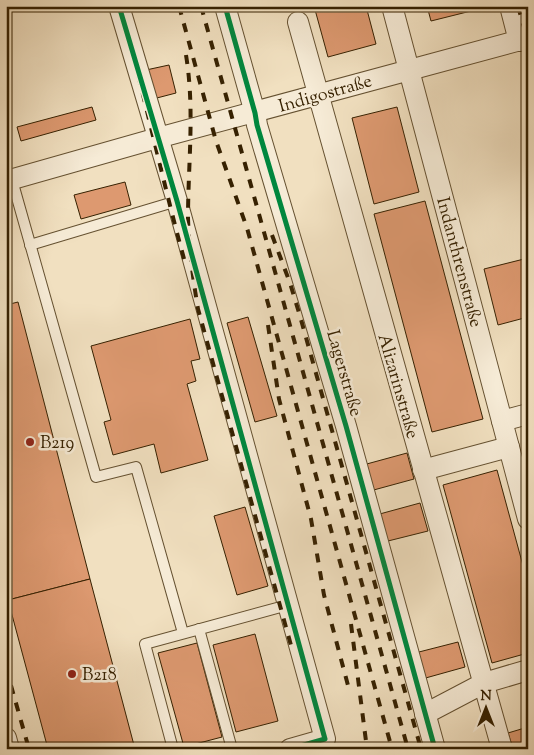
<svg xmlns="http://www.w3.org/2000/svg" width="534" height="755" font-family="'Sorts Mill Goudy',serif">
<rect width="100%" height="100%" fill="#f1e0c0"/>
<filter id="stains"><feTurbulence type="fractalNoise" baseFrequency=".004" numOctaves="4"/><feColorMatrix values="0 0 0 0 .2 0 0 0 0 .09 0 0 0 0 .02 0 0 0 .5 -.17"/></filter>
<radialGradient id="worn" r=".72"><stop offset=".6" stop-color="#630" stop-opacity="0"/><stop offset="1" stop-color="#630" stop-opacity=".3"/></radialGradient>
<!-- building -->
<g fill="#dd9970" stroke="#362101">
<path d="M314,6h52l10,38 -48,13z"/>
<path d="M427,6h56v2l-52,13z"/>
<path d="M169,65l7,28 -23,6 -7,-29z"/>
<path d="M92,107l4,13 -75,21 -4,-14z"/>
<path d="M397,107l22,85 -45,12 -22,-86z"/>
<path d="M125,182l6,23 -50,14 -7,-24z"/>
<path d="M425,201l58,218 -51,13 -58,-218z"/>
<path d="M528,258v59l-30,8 -14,-56z"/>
<path d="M18,302l72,277 -82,21 -2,-5v-290z"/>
<path d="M248,317l29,99 -22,6 -28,-99z"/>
<path d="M190,319l10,40 -9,2 5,20 -9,3 21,76 -47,13 -7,-29 -41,11 -9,-33 7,-2 -20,-74z"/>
<path d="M407,453l7,26 -44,12 -7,-26z"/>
<path d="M497,470l31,114v69l-36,10 -49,-178z"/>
<path d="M420,503l8,28 -44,11 -8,-27z"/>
<path d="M245,507l23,79 -31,9 -23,-79z"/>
<path d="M90,579l45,170h-87l-40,-149z"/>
<path d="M255,634l23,87 -42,11 -23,-87z"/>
<path d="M458,642l7,25 -43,12 -7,-26z"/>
<path d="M197,643l25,94 -38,10 -26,-94z"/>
<path d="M528,727v22h-15l-5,-16z"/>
</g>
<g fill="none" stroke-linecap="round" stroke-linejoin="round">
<!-- service casing -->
<g stroke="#655131" stroke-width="12">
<g id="service">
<path d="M12,180l84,297 40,-10 47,166"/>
<path d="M30,245l147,-44"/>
<path d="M199,629l33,120"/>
<path d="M173,749l-28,-105 143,-39"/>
</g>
</g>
<!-- minor casing -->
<g stroke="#655131" stroke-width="22">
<g id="minor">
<path d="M119,6l58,195 148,538 -35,10"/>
<path d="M225,6l30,107 2,12 89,301 89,323"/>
<path d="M392,6l136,513"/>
<path d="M510,6l9,35"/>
<path d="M298,22l204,727"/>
<path d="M6,181l148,-42 374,-101"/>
<path d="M502,421l26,-7"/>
<path d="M423,470l86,-23"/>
<path d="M425,714l59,-31 44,-13"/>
<path d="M6,738l3,11"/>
</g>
</g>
<!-- service -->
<use href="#service" stroke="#f6ebd6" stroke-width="10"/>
<!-- minor -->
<use href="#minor" stroke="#f6ebd6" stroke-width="20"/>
<!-- rail -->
<g stroke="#362101" stroke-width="4" stroke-dasharray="9 9" stroke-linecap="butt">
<path d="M120,6c24,86 42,174 66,260"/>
<path d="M179,6l37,135 31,87 145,521"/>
<path d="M201,6l207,743"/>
<path d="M518,6l9,32"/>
<path d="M186,55c9,55 2,109 2,163 1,31 5,61 10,91l94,340"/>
<path d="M272,235l18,48 10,33 121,433"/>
<path d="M268,325l11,74 32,120 13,76 26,98"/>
<path d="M351,624l16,125"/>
<path d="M6,668l23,81"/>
</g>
<!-- cycleway casing -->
<g stroke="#f6ebd6" stroke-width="8">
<g id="cycleway">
<path d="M119,6l58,195 148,538 -35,10"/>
<path d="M225,6l30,107 2,12 89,301 89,323"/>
</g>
</g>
<!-- cycleway -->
<use href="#cycleway" stroke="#00873e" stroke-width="5"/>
</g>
<!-- markers -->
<g fill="#8f2418" stroke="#f6ebd6" stroke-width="2">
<circle cx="30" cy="442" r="5"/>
<circle cx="72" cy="674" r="5"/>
</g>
<g text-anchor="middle" stroke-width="5" stroke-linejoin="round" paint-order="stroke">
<!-- street labels -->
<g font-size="18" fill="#362101" stroke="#f6ebd6">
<text transform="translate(325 93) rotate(-16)" y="6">Indigostraße</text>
<text transform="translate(460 262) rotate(75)" y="6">Indanthrenstraße</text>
<text transform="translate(345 373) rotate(74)" y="6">Lagerstraße</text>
<text transform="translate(399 386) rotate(74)" y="6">Alizarinstraße</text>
</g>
<!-- poi labels -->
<g font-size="18" fill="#362101" stroke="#f6ebd6" text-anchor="start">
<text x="40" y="448">B219</text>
<text x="82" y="680">B218</text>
</g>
</g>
<!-- margin -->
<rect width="534" height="755" fill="none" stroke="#f1e0c0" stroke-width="25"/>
<rect x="8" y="8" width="519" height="740" fill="none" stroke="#362101" stroke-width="2.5"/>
<rect x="12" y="12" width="509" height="730" fill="none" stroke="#362101"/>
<!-- north arrow -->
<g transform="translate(486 708)" stroke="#f6ebd6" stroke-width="4" paint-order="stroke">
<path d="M0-4L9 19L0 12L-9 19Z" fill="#362101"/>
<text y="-8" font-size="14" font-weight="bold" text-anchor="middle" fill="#362101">N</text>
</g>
<rect width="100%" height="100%" filter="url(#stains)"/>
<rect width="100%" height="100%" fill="url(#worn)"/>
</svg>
